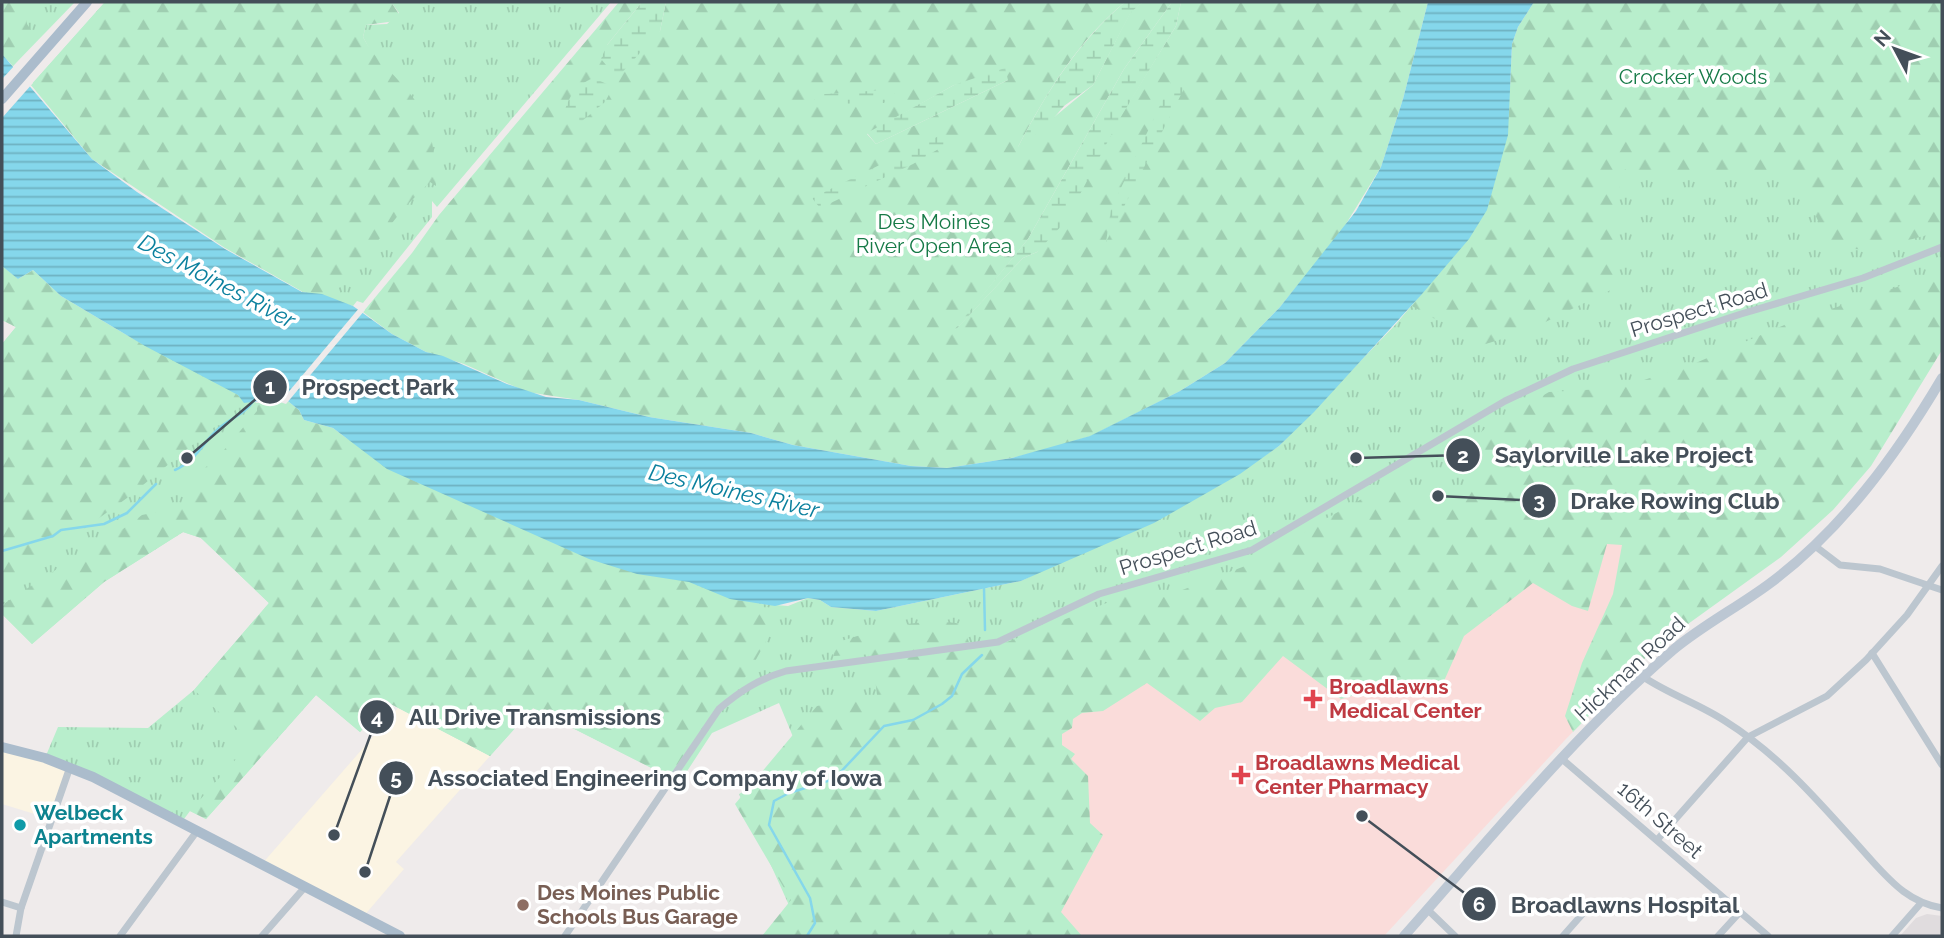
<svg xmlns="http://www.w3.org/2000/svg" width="1944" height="938" font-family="Raleway,sans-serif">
<defs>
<pattern id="grass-tufts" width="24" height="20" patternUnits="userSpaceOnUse" patternTransform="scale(1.75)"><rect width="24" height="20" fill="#b8eecc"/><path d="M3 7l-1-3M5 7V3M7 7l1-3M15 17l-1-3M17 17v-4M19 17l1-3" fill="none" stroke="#9fceb1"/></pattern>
<pattern id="forest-firs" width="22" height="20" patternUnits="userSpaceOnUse" patternTransform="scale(1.75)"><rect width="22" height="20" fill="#b8eecc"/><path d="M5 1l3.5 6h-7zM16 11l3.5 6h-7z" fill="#9fceb1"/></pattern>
<pattern id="wetland-marsh" width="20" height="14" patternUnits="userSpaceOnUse" patternTransform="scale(1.75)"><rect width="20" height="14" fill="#b8eecc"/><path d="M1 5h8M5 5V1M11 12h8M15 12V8" fill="none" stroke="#9fceb1"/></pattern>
<pattern id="water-rules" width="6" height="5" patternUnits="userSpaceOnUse" patternTransform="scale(1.75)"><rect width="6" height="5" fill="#85d7eb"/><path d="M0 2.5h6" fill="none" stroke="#6eb1c1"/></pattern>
</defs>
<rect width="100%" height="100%" fill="#efebeb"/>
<!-- commercial -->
<g fill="#fbf4e3">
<path d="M398,708l92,48 -94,106 8,7 -41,48 -102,-52z"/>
<path d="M2,747l68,20 -19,52 -49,-15z"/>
</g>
<!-- education -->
<path fill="#e0dcde" d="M1927,914l15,2v20h-42l16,-18z"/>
<!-- medical -->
<path fill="#fadcda" d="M1548,406l142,214 -34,27 -91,93 -181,196h-323l-20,-269z"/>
<!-- grass -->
<g fill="url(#grass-tufts)">
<path d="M2,2h73l-62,64 -11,-12z"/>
<path d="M105,2l266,50 -8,-15 3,-12 21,-1 12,-11 -8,-11h220l-174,205 -5,-6v16l-69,86 -6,-2 -4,5 -50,-14 -272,-207z"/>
<path d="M1534,2h408v325l-134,39 -260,40 -171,195 -221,27 -355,304 -62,-138 64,-33 -24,-58 -67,30 -32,49 -147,-74 -43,48 -103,-54 -27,30 -44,-37 -110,124 -16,-8 -9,12 -136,-65 13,-31 90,1 46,-38 75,-87 -68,-65 -18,-6 -79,50 -72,62 -30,-30v-270l14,-17 -14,-7v-54l16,13 239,124 506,201 25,2 20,-8 12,2 11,7 45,4 145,-30 196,-94 62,-41 117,-122 48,-57 67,-183z"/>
</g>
<!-- forest -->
<g fill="url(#forest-firs)" fill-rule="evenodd">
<path d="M2,2h27l-3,2 1,20 10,15 -24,27 -11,-12z"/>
<path d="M105,2h286l12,18 -37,5 -3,12c13,25 35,39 51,62 19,26 21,56 22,87l-6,-4 -26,26 -63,79 -19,7 -19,-2 -78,-44 -133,-89 -61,-74z"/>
<path d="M619,2h23l-35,43 53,-14 6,-29h459c-48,40 -78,90 -107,145l75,-62 38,-74 12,-9h29l-48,67 -96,170 -73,91 68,-72 14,-6 139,-226 5,-24h247l-25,97 -22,68 -40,65 -61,75 -55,56 -45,28 -89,45 -40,12 -39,10 -65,10 -36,-2 -118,-21 -42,-12 -102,-16 -70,-17 -52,-8 -63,-28 -38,-12 -34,-18 -29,-22 49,-59 27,-38zM1008,80l-132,64 -9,-10 87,-49z"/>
<path d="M1534,2h408v229l-70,19 -37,-2c-21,-26 -22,-47 -40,-73l-32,-5 -91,4 -25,5 -23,-10c-11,37 -11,79 -3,116l-96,47 -46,14 -18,-20 -26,-7 -23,-13 57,-67 18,-29 21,-75 4,-91 6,-17z"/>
<path d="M2,266l16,13 15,-9 28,26 84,50 93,49 6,8 -117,95 -50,36 -26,14 -14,17 -35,25v-246l14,-17 -14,-7z"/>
<path d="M1942,272v78l-71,116 -38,44 -52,47 -125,90 -83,85 -8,-16 17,-53 31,-69 9,-49 -15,-1 -19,67 -16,-5 -39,-23 -69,53 -20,45 -68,8 -35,10 -58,-43 -41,46 -27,6 -15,13 -53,-38 -44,28 -21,2 -9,6 -1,9 -10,6v11l13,9 -4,5 17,17 2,47 13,12 -42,77 21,24h-320l29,-36 -56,-96 82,-98 60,-11 -3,-25 -6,-16 -34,2 -2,-12c42,-14 86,-28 130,-20l11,29 16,-4 138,-54 37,2 102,-39 52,-35 71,-39 33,28 20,8c28,-26 34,-52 40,-89l67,-39 71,-4 78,-26 91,-39z"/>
<path d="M284,398l15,12 5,10 29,8 54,41 163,70 139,43 41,17 33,5 7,30 -22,40 -40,45 -39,58 -136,-69 -43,48 -103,-54 -27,30 -44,-37 -110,124 -16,-8 62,-70 -58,-51 75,-87 -68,-65 -18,-6 -79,50 -72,62 -30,-30v-9l55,-36 29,-13 56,-41 34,-7 15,-14 -2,-13 30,-25 38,-45v-8z"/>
</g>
<!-- wetland -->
<g fill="url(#wetland-marsh)">
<path d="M642,2h24l-6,29 -43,47 -16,-19 6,-14z"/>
<path d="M1125,2h18l-12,10 -38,73 -29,21 -17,20 -30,23c29,-56 60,-106 108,-147z"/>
<path d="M1172,2h9l-5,24 -57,94 -53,101 -29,31 -14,6 -77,82 82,-101 96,-170z"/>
<path d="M1005,68l3,12 -132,64 -9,-11 87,-48z"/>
<path d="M1191,75l-85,167 5,-33 60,-127z"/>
<path d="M594,78l19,9 -8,15 -23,19 -19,-4c5,-20 12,-32 31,-39z"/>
<path d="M899,89l-15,14 -66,1 -7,-9z"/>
<path d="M941,135l6,9 -34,20 -93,44 -8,-10z"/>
</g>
<!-- water -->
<path fill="url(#water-rules)" d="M1428,2h106l-16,25 -6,17 -4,91 -21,75 -18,29 -47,55 -108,118 -35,34 -39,28 -86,49 -133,58 -145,30 -45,-4 -11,-7 -12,-2 -33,8 -45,-7 -41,-17 -52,-8 -48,-15 -202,-90 -54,-41 -29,-8 -5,-10 -15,-12 -40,5 -6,-8 -93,-49 -84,-50 -28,-26 -15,9 -16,-13v-212l90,105 45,33 88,57 77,43 20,2 31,12 39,28 34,18 17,4 64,28 39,13 33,3 70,17 102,16 42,12 118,21 36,2 65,-10 78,-22 90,-45 45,-28 55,-56 76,-96 25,-44 22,-68z"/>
<!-- pier -->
<g fill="#efebeb">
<path d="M16,64l17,19 -31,35v-39z"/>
<path d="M360,307l5,3 -79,94 -6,-2z"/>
</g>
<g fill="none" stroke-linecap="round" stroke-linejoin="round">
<!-- stream -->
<g stroke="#85d7eb" stroke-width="2.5">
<path d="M175,470c19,-8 26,-24 40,-38 12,-13 29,-16 39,-32"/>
<path d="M2,551l51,-15 8,-6 43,-6 23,-11 29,-29"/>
<path d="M984,588l1,42"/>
<path d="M807,936l8,-13 -5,-25 -41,-73 5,-24 15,-8 45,-14 50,-53 29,-6 29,-16 10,-8 10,-22 20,-19"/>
</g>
<!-- street -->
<g stroke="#bcc6cf" stroke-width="7">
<path d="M1815,546l25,19 40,4 62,21"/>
<path d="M1872,653l70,112"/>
<path d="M1645,678c26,17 54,26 80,43 59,37 102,90 148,141 20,22 38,41 69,46"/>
<path d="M1562,759l206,177"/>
<path d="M1657,840l91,-103 79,-41 39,-36 41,-45 35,-49"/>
<path d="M2,902l19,6"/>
<path d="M1427,909l28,27"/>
<path d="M16,936l5,-28 49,-141"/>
<path d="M120,936l77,-105"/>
<path d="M262,936l43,-49"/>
<path d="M565,936l154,-227c21,-18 40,-30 67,-38l212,-29 101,-48 153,-44 253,-149 68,-32 168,-55 122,-36 79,-31"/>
<path d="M1563,936l30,-34"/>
<path d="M1718,936l22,-24"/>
<path d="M1892,936l29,-33"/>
</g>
<!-- secondary -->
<path stroke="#bcc7d3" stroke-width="10" d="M1404,936c86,-97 170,-201 269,-286 30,-25 65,-43 96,-66 73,-54 128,-130 173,-206"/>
<!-- primary -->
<g stroke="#abbccc" stroke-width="10">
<path d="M2,99l85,-97"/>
<path d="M2,747l43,11 48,19 307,159"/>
</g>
</g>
<!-- markers -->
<g fill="#e0444e" stroke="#fff" stroke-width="2.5">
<path d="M1309.5 688.5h7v7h7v7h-7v7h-7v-7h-7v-7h7z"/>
<path d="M1237.5 764.5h7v7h7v7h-7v7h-7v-7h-7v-7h7z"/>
</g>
<circle fill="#0f9aa8" stroke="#fff" stroke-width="2.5" cx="20" cy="825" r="7"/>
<circle fill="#8d6e63" stroke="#fff" stroke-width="2.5" cx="523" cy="905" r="7"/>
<g text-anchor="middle" stroke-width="7" stroke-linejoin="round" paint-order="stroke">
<!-- park labels -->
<g font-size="21" fill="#167a47" stroke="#fff">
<text x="1693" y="84">Crocker Woods</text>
<text x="934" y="229">Des Moines<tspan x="934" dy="24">River Open Area</tspan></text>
</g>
<!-- street labels -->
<g font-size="21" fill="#444f59" stroke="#fff">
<text transform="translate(1699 310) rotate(-17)" y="7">Prospect Road</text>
<text transform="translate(1188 548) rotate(-17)" y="7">Prospect Road</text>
<text transform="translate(1630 669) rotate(-43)" y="7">Hickman Road</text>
<text transform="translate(1660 820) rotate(41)" y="7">16th Street</text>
</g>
<!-- health labels -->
<g font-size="21" font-weight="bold" fill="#be3a42" stroke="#fff" text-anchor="start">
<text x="1329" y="694">Broadlawns<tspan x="1329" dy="24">Medical Center</tspan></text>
<text x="1255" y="770">Broadlawns Medical<tspan x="1255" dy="24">Center Pharmacy</tspan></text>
</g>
<!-- culture labels -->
<g font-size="21" font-weight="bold" fill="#0d838f" stroke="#fff" text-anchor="start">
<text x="34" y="820">Welbeck<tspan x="34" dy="24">Apartments</tspan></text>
</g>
<!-- education labels -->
<g font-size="21" font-weight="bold" fill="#785e54" stroke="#fff" text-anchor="start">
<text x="537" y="900">Des Moines Public<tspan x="537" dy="24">Schools Bus Garage</tspan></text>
</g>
<!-- water labels -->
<g font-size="23" font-style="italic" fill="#0b809e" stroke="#fff">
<text transform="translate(217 281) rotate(28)" y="8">Des Moines River</text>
<text transform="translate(734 491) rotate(13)" y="8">Des Moines River</text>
</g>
</g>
<!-- callouts -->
<path fill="none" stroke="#444f59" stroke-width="2.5" d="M187 458L270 387M1356 458L1463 455M1438 496L1539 501M334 835L377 717M365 872L396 778M1362 816L1479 904"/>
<g fill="#444f59" stroke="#fff" stroke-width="2.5">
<circle cx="187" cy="458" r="7"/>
<circle cx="1356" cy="458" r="7"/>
<circle cx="1438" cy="496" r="7"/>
<circle cx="334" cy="835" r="7"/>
<circle cx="365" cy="872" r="7"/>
<circle cx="1362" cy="816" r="7"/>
<circle cx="270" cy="387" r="18"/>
<circle cx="1463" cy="455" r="18"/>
<circle cx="1539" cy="501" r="18"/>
<circle cx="377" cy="717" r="18"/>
<circle cx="396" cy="778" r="18"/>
<circle cx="1479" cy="904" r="18"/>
</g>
<g font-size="21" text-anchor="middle" font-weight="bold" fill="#fff">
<text x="270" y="394">1</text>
<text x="1463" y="463">2</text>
<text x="1539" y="508">3</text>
<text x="377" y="724">4</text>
<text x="396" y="785">5</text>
<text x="1479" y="912">6</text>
</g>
<g font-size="23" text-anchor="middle" font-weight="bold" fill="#444f59" stroke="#fff" stroke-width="7" stroke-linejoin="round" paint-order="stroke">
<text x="378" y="395">Prospect Park</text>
<text x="1624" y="463">Saylorville Lake Project</text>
<text x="1675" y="509">Drake Rowing Club</text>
<text x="535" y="725">All Drive Transmissions</text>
<text x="655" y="786">Associated Engineering Company of Iowa</text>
<text x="1625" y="913">Broadlawns Hospital</text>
</g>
<!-- border -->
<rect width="1944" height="938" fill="none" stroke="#444f59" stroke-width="7"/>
<!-- north arrow -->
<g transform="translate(1895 49) rotate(311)" stroke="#ffffff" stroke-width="5" paint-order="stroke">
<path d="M0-5L12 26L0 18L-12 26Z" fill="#444f59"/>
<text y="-10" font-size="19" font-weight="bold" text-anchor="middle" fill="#444f59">N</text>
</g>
</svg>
